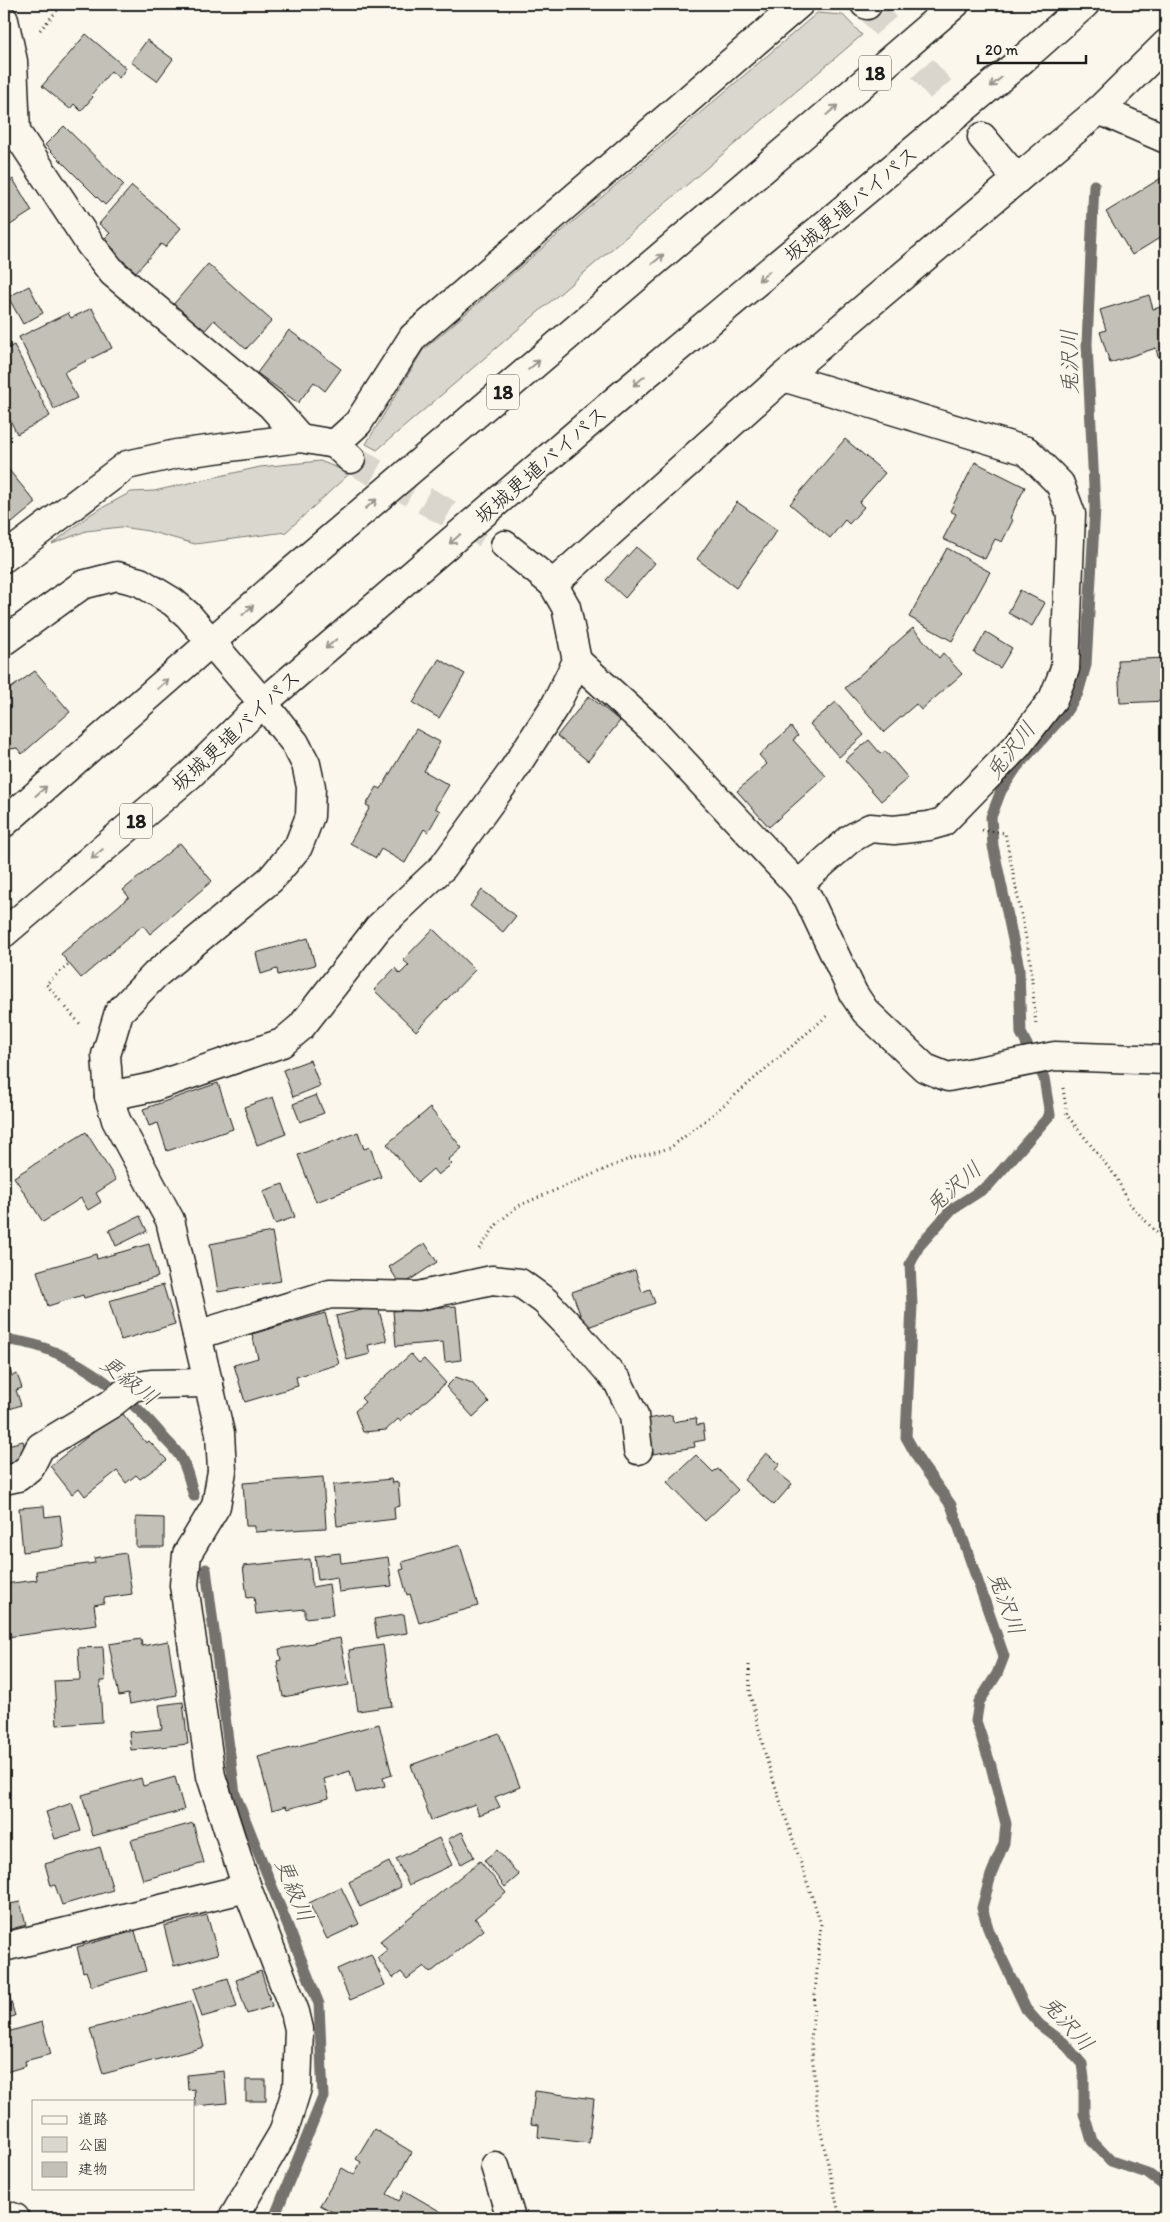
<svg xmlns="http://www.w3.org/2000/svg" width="1170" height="2222" font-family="Itim,'Klee One',sans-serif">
<rect width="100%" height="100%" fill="#fbf7ec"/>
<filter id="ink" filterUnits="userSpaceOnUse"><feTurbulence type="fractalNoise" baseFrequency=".02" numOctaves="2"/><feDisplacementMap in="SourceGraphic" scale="10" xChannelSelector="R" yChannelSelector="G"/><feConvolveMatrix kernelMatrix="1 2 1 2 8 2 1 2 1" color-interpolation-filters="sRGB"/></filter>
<g filter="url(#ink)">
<!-- green -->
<g fill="#dad7ce" stroke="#7b7a75">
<path d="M817,13l26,2 19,20 -485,415 -11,-6 57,-94z"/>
<path d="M320,461l30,12 -64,59 -91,12 -47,-13 -27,-4 -35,4 -34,13 39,-30 40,-22 23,-1 106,-24z"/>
</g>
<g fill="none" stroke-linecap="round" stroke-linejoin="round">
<!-- stream -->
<g stroke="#74726e" stroke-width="11">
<path d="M1094,185l-7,159 8,164 -9,157 -8,28 -14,22 -47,52 -16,24 -10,26 2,29 26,122 2,65 23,45 6,37 -62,71 -36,23 -33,37 -9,18 2,41 -6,132 14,25 31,43 53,151 -7,18 -18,28 -3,19 15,45 15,58 -2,19 -13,32 -9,33 7,23 37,78 14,16 24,18 18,21 2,14v36l8,27 19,20 36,12 19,14"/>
<path d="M4,1340c59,2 125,54 161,99 6,6 13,13 17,21 6,11 8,24 12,36"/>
<path d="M206,1569l29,225 84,210 4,93 -49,121"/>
</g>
</g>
<!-- building -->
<g fill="#c3c0b8" stroke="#1c1c1c">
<path d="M86,34l40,34 -7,10 -8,-7 -20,24 2,2 -12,14 -7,-7 -4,5 -28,-23z"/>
<path d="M147,40l26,19 -16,22 -26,-19z"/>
<path d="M64,126l60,59 -19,20 -60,-60z"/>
<path d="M1166,175v59l-34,21 -26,-43z"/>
<path d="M13,179l19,32 -28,18v-44z"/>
<path d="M132,186l49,42 -16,19 -4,-3 -25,28 -23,-20 2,-2 -12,-10 7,-7 -11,-9z"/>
<path d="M208,264l64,57 -26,28 -32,-29 -12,14 -30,-28z"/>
<path d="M29,286l14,27 -20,11 -15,-27z"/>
<path d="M1149,295l4,14 13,-3v48l-8,3 -2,-9 -46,15 -10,-31 6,-2 -6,-20z"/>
<path d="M92,308l20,40 -48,24 13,26 -23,11 -35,-72 49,-24 3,5z"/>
<path d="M289,330l52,39 -16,22 -11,-9 -16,21 -41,-30z"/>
<path d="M14,345l36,71 -33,18 -13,-26v-58z"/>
<path d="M845,439l40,34 -26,30 5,4 -15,17 -4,-4 -15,18 -40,-34z"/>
<path d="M975,462l50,25 -15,31 3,2 -11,22 -7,-3 -10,20 -42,-20 13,-25 -6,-3z"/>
<path d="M4,464l32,39 -24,20 -8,-11z"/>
<path d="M737,502l40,28 -41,58 -39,-29z"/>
<path d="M636,547l19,16 -30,35 -19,-18z"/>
<path d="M947,548l43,24 -38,69 -43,-24z"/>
<path d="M1020,590l25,13 -13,23 -24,-13z"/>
<path d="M913,628l26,30 4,-5 19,21 -41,36 -5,-6 -32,28 -39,-44z"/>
<path d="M986,632l26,16 -12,20 -26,-15z"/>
<path d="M1166,658v43l-46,2 -2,-43z"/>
<path d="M439,659l26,15 -26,44 -26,-15z"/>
<path d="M35,671l35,41 -48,42 -5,-6 -13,2v-57z"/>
<path d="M589,696l31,25 -32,40 -31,-25z"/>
<path d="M836,702l28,33 -25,22 -29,-33z"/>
<path d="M791,727l7,9 -5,4 33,36 -57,51 -32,-36 30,-27 -8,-9z"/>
<path d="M416,729l24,13 -16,29 25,14 -14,23 5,3 -12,21 -4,-3 -19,34 -24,-14 -5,9 -26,-15 20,-36 -4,-2 11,-18 4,2z"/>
<path d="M869,740l12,14 4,-3 23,27 -27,23 -36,-41z"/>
<path d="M180,843l32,38 -62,53 -7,-9 -62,53 -20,-24 68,-57 -6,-7z"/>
<path d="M482,890l34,26 -13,16 -33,-26z"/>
<path d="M433,929l42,41 -59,61 -42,-41 21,-22 5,6 9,-9 -6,-5z"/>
<path d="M308,938l7,27 -37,10 -1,-6 -16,5 -5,-21z"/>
<path d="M310,1060l10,26 -27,11 -10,-27z"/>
<path d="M218,1083l15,46 -66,22 -9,-28 -9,3 -6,-17z"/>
<path d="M316,1095l8,18 -24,9 -7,-18z"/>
<path d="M273,1097l13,37 -29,11 -13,-38z"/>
<path d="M430,1108l32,40 -14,12 4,4 -14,11 -5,-6 -15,13 -31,-38z"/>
<path d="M86,1132l30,48 -20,13 5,9 -13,8 -7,-12 -38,24 -29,-45z"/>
<path d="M358,1132l6,17 6,-2 11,30 -65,25 -18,-47z"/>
<path d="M283,1184l12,33 -20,7 -12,-33z"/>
<path d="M140,1216l7,15 -31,15 -7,-16z"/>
<path d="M272,1232l9,49 -63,11 -8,-48z"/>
<path d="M425,1243l12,19 -36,24 -12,-19z"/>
<path d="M149,1244l9,33 -74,21 -1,-3 -35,11 -11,-35 59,-17 1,5z"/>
<path d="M635,1270l7,22 8,-3 5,14 -70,25 -13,-36z"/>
<path d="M163,1285l12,39 -54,16 -12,-39z"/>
<path d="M378,1306l9,35 -19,4 2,9 -23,6 -11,-44z"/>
<path d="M456,1306l5,54 -16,2 -2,-20 -47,4 -3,-35z"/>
<path d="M325,1313l14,51 -43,13 2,9 -53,16 -11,-37 24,-7 -6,-24z"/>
<path d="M411,1354l8,9 5,-4 22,24 -35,31 -1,-1 -10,8 -2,-2 -12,11 -23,2 -8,-21 10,-9 -4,-4z"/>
<path d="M8,1364l4,12 5,-2 5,14 -6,2 5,15 -17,6v-46z"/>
<path d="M456,1377l16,6 17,19 -16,15 -27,-30z"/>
<path d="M118,1413l2,3 3,-2 23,29 3,-2 18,19 -27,19 -4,-4 -10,8 -9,-12 -32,25 -6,-8 -7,6 -22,-28z"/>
<path d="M672,1415l1,7 23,-4 1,7 6,-1 2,16 -11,2 1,5 -42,7 -6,-35z"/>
<path d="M23,1441l2,7 -7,15 -14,3v-20z"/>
<path d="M766,1453l14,11 -5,6 17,14 -18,21 -30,-25z"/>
<path d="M696,1455l17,17 5,-3 20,21 -33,31 -38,-39z"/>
<path d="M323,1477l3,51 -71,4v-6h-9l-3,-43z"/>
<path d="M391,1479l1,4 6,-1 2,24 -6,1 1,12 -58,7 -4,-41z"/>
<path d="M44,1506l1,11 15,-2 4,32 -41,5 -4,-44z"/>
<path d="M136,1517l28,1v29h-28z"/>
<path d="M460,1545l18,61 -59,17 -9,-29 -3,1 -7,-25 4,-1 -2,-7z"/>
<path d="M126,1553l6,41 -28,4v5l-10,2 3,20 -90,12 -3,-23v-30l33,-4 -1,-9 59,-8 -1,-5z"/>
<path d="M340,1553l1,10 47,-6 4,29 -53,6 -2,-15 -19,3 -3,-24z"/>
<path d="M310,1559l2,28 17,-3 4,31 -28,3v-9l-49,5 -2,-17 -7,1 -4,-32z"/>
<path d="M404,1614l3,19 -30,5 -3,-19z"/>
<path d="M340,1638l9,47 -66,12 -6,-36 4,-1 -2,-11z"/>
<path d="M141,1639l1,7 26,-5 9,54 -47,9 -2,-10 -9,2 -10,-52z"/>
<path d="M383,1645l9,61 -34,5 -9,-61z"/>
<path d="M103,1647l2,34h-5l2,41 -45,3 -3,-44 26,-1 -2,-32z"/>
<path d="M183,1702l5,42 -57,6 -2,-18 33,-3 -3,-24z"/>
<path d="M379,1724l13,51 -9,3 2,8 -29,7 -6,-22 -26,8 5,19 -42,11 -1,-3 -14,4 -14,-53z"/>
<path d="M499,1733l21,54 -25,10 5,10 -21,8 -4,-11 -44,16 -20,-55z"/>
<path d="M175,1777l9,33 -91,26 -11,-41 59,-17 2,8z"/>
<path d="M72,1803l9,28 -26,8 -9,-27z"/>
<path d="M193,1823l11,40 -61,17 -12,-40z"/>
<path d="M462,1832l12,25 -13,7 -13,-25z"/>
<path d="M439,1838l13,27 -43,20 -13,-26z"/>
<path d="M100,1847l13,43 -51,15 -7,-20 -4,1 -6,-22z"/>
<path d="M497,1850l22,25 -14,12 -21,-27z"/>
<path d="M480,1861l26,32 -31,25 9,12 -54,43 -6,-7 -17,13 -6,-7 -8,6 -16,-20 10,-8 -7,-9z"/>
<path d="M389,1862l12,25 -41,20 -11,-25z"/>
<path d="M341,1887l18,37 -32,15 -18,-36z"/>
<path d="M20,1902l6,23 -22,6v-26z"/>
<path d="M207,1915l11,39 -44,12 -10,-40z"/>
<path d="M135,1931l11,40 -55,15 -5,-15 -3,1 -6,-25z"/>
<path d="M371,1954l14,31 -35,15 -13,-31z"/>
<path d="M261,1971l11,35 -25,8 -11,-34z"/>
<path d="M4,1977l11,39 -11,3z"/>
<path d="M228,1978l9,29 -35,10 -9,-28z"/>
<path d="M191,2001l13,46 -101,27 -13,-45z"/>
<path d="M42,2022l9,32 -26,7 1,5 -20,6 -2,-8v-31z"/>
<path d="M224,2071l3,32 -32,3 -1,-17 -6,1 -1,-15z"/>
<rect x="246" y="2080" width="20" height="21"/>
<path d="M535,2091l59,8 -5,44 -51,-6 1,-12 -8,-1z"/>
<path d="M374,2129l38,23 -25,42 12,7 6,-10 38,22 -3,5h-96l-24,-13 22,-37 12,7 7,-13 -5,-3z"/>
</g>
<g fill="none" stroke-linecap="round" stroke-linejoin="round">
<!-- minor-tunnel -->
<g stroke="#dad6cd" stroke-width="28" stroke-dasharray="28 14" stroke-linecap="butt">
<path d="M867,5l115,132"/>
<path d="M351,459l154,86"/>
</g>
<!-- minor casing -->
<g stroke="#1c1c1c" stroke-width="31">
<g id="minor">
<path d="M865,4l2,1"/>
<path d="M4,20l9,41 3,71 74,112 23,29 158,132 29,33 35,6 16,15"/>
<path d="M1099,110l67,29"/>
<path d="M982,137l35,42"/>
<path d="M783,377l244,74 33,33 11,30 -6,155 -12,30 -36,47 -74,76 -14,4 -35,4 -24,-2 -20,11 -52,46"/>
<path d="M335,444l23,-21 55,-86 386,-333"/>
<path d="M505,545l48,39"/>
<path d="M4,558l123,-93 49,-11 124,-16"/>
<path d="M4,641l78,-56 35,-9 23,6 33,20 15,13 75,88 32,40 11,21 5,23 -1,29 -12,31 -27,32 -116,96 -36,37 -13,43 3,41 7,24 54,100 50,213 2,38 -6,35 -29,48 -3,31 27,191 36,112 48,124 4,17 -2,59 -14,45 -50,85"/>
<path d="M577,661l76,69 145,155 10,13 45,95 12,18 60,57 23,9 107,-21 111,4"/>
<path d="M109,1096l44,-9 129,-44 19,-16 77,-99 65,-61 69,-95 44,-68 21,-43 -11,-54 -13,-23 230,-207 316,-267 67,-66"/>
<path d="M197,1335l133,-41 88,2 74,-16 28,3 25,18 30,31 43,50 16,33 4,35"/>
<path d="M4,1480l14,-3 12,-10 10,-20 71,-43 21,-17 19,-3 58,-1"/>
<path d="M4,1947l243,-59"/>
<path d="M495,2166l16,52"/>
<path d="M4,2214l11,4"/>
</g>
</g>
<!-- highway casing -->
<g stroke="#1c1c1c" stroke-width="31">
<g id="highway">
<path d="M4,823l286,-250 505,-431 160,-138"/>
<path d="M4,933l186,-158 73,-72 348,-299 412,-345 62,-55"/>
</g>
</g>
<!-- path -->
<g stroke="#1c1c1c" stroke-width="3" stroke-dasharray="1 4" stroke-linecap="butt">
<path d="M40,30l23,-26"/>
<path d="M982,830l23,3 25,125 6,68"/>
<path d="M68,965l-22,19 34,40"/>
<path d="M1063,1088l4,27 49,62 13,26 37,40"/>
<path d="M479,1249l19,-26 20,-17 111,-47 41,-11 41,-32 117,-101"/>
<path d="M749,1665l1,29 17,67 54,163 -10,116 7,79 22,99"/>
</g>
<!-- minor -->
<use href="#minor" stroke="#fbf7ec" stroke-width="28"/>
<!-- highway -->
<use href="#highway" stroke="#fbf7ec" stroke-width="28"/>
</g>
<!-- one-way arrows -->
<defs><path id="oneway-shaft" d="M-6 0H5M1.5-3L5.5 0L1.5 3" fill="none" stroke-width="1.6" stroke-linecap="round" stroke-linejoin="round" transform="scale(1.25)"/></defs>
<g stroke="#97948e">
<use href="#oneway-shaft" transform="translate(996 82) rotate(140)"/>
<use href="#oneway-shaft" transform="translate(832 110) rotate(-41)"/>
<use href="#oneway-shaft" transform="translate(658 259) rotate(-40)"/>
<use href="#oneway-shaft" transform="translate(764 276) rotate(140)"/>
<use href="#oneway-shaft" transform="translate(534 365) rotate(-40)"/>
<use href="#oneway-shaft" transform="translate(639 381) rotate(140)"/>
<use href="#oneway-shaft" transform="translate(371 504) rotate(-40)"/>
<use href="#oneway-shaft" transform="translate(455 539) rotate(139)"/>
<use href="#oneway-shaft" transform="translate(248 610) rotate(-42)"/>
<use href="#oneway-shaft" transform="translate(331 644) rotate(139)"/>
<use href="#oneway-shaft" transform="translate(163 684) rotate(-41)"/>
<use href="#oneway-shaft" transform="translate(41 791) rotate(-41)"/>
<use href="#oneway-shaft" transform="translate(97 854) rotate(140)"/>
</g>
</g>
<g text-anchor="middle" stroke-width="4" stroke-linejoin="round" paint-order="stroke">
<!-- shield labels -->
<g fill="#fbf7ec" stroke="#5f5e5a" stroke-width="1">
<rect x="859" y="55.5" width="32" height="35" rx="4"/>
<rect x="487" y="374.5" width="32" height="35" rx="4"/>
<rect x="120" y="803.5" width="32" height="35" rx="4"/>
</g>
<g font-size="20" font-weight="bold" fill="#1c1c1c">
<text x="875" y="80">18</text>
<text x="503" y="399">18</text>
<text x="136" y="828">18</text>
</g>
<!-- street labels -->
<g font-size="21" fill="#1c1c1c" stroke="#fbf7ec">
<text transform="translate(851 204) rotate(-40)" y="7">坂城更埴バイパス</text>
<text transform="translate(541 465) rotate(-41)" y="7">坂城更埴バイパス</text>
<text transform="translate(236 731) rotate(-43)" y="7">坂城更埴バイパス</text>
</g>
<!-- water labels -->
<g font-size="22" font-style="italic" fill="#575653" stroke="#fbf7ec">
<text transform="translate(1069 362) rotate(-91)" y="8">兎沢川</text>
<text transform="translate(1010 750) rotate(-52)" y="8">兎沢川</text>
<text transform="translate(953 1187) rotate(-41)" y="8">兎沢川</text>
<text transform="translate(130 1380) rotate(38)" y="8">更級川</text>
<text transform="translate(1007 1603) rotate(70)" y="8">兎沢川</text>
<text transform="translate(295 1890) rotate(68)" y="8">更級川</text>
<text transform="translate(1068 2023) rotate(48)" y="8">兎沢川</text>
</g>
</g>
<!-- margin -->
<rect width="1170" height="2222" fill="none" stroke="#fbf7ec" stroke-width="20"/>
<rect x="10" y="10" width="1150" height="2202" fill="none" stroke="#1c1c1c" stroke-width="2" filter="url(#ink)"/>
<!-- legend -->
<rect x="32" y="2100" width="162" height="90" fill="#fbf7ec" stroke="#a29f99"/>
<rect x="42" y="2116" width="25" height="8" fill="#fbf7ec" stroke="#a29f99"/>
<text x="78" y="2124" font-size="15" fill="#1c1c1c">道路</text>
<rect x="42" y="2137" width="25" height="15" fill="#dad7ce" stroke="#a29f99"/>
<text x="78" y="2150" font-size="15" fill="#1c1c1c">公園</text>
<rect x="42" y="2162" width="25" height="15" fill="#c3c0b8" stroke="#a29f99"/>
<text x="78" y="2174" font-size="15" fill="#1c1c1c">建物</text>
<!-- scale -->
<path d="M978 55v8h108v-8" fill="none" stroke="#1c1c1c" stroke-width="2.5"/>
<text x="985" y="55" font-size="15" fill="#1c1c1c" stroke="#fbf7ec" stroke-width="4" paint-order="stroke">20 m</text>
</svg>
